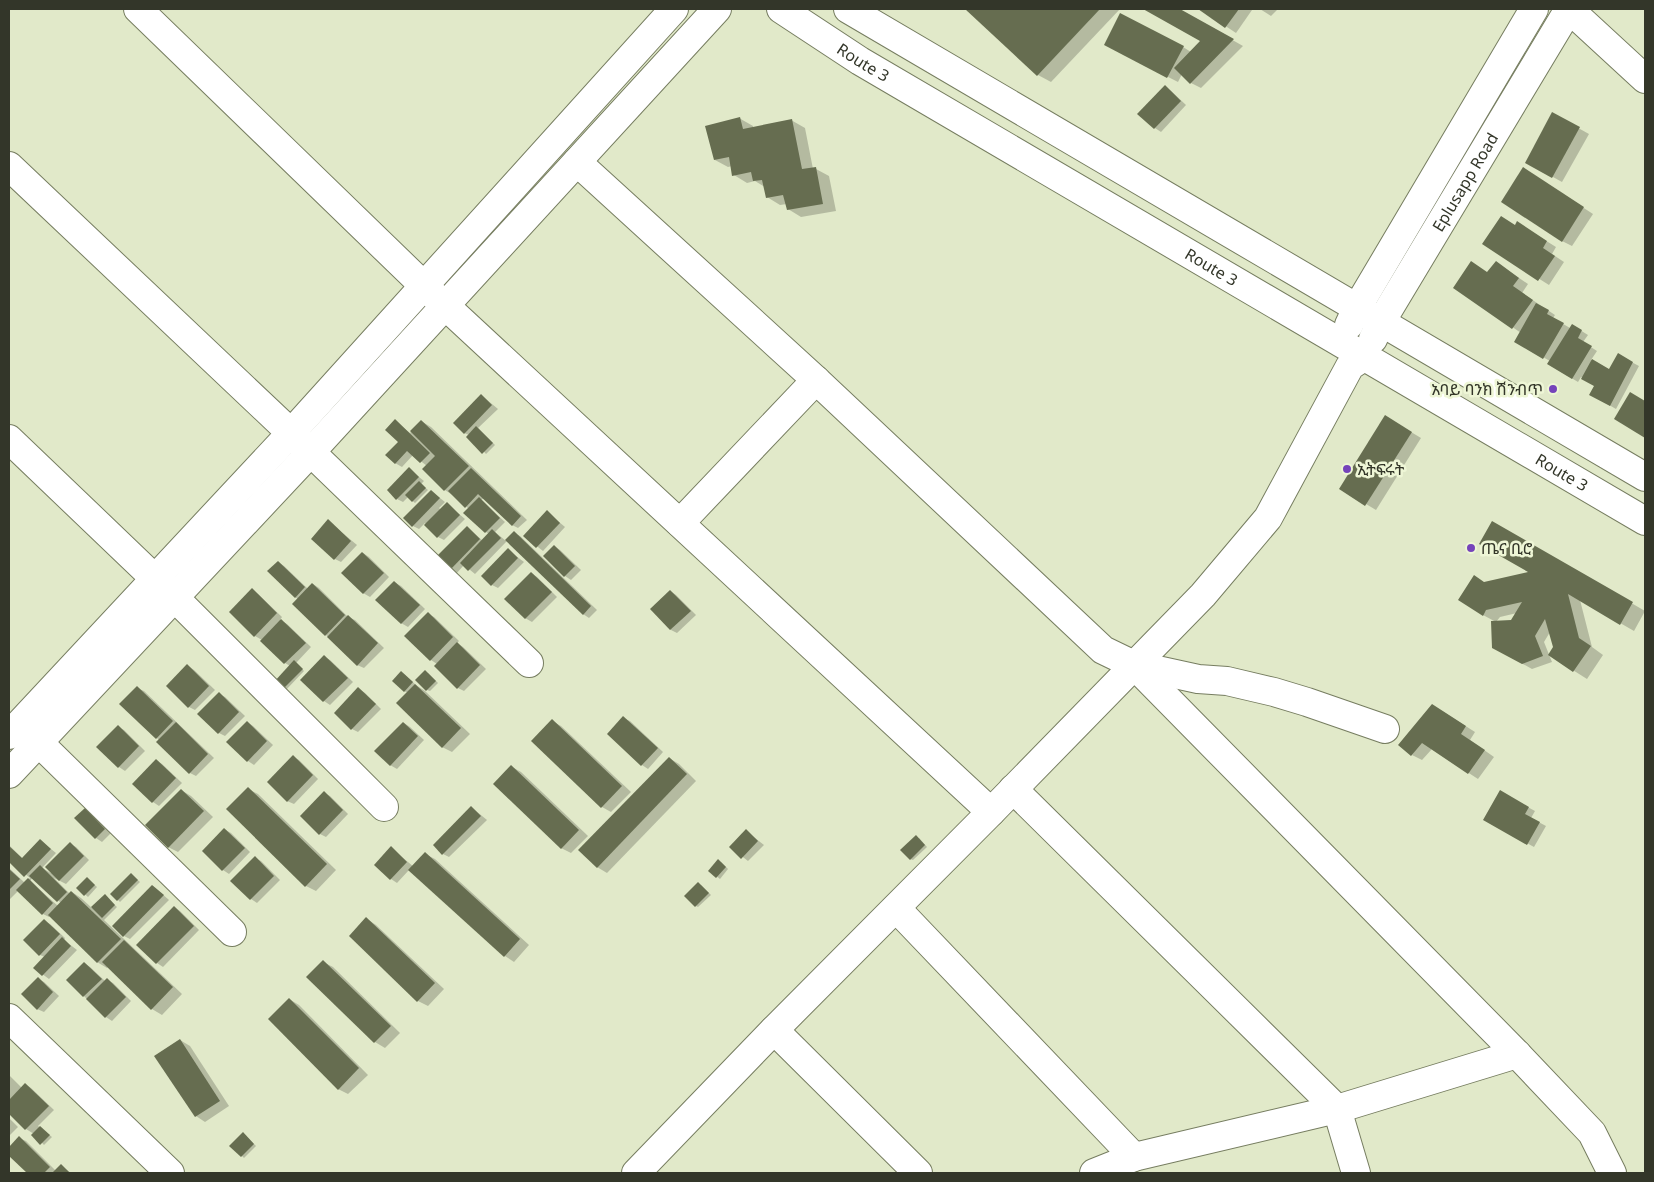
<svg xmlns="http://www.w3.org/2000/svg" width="1654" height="1182" font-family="'Noto Sans','Noto Sans Ethiopic',sans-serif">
<rect width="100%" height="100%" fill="#e1e9c9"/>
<!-- shadow -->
<g fill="#0003" fill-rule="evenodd">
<path d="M967,9h153l-69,73 -13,-7z"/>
<path d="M1145,9h33l65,37 -42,42 -10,-5 -9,-9 -4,8 -63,-32 68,-3 8,5 10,-11z"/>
<path d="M1200,9h50l2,1 -16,23z"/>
<path d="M1260,9h18l-7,7z"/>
<path d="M1165,87l6,4 15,14 -25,27 -6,-4z"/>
<path d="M1553,114l36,20 -27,48 -36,-20z"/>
<path d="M739,118l14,8v2l38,-8 14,8 8,41h3l13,7 7,35 -35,6 -13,-8 -1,-5 -7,1 -13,-8 -2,-10 -10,-6 -8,2 -13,-8 -2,-9 -4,1 -13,-7z"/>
<path d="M1533,175l60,39 -21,32 -10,-5z"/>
<path d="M1515,226l12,3 29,18 -4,7 12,8 -15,23 -65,-41z"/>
<path d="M1496,262l32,22 -6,9 33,22 -2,3 17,10 2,-3 16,10 -5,7 14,9 -6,9 19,10 8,-15 21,11 -23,43 -26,-15 5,-9 -14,-8 -3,5 -30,-18 2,-3 -34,-19 5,-9 -66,-46 33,-14z"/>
<path d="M481,395l17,14 -20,19 17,17 -9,9 -17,-19 -5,-2z"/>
<path d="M1386,417l35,21 -45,72 -35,-21z"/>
<path d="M395,421l15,12 11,-12 10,6 96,93 -9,8 -6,-3 -28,-27 -3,2 24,22 -10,10 11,9 8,-8 6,3 77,74 -8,8 -6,-4 -76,-73 -32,33 -11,-9 -8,9 -7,-4 18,-43 16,14 6,-7 -3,-2 -17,-23 -15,-13 -9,-6 -21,-21 3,-3 -14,-11 -11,12 -7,-4 4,-21z"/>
<path d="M409,469l15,12 -3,3 7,6 -13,13 -7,-6 -5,5 -6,-3z"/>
<path d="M431,491l14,11 -6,6 2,2 6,-6 18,15 -21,21 -6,-3 -13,-14 -6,6 -6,-3z"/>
<path d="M547,512l18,15 -22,24 -19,-15z"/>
<path d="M328,521l29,24 -16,17 -6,-3z"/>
<path d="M1492,522l153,89 -11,20 -54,-31 12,47 11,8 -16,24 -38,-24 5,-8 -4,-15 -6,10 8,20 -20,7 -38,-21 2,-26 -13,-7 2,-32 46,-10zM1517,613l-5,8 -16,1 4,-5z"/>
<path d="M554,546l6,4 21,20 -10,10 -6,-4 -20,-20z"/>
<path d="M508,550l16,12 -26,26 -6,-3z"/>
<path d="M363,553l6,4 20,20 -19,20 -7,-4z"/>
<path d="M278,562l6,4 24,23 5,-5 6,4 29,29 7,3 29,28 -20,20 -7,-3 -31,-30 -28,-36 -3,-2z"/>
<path d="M531,573l6,4 20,20 -25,25 -7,-4z"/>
<path d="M394,582l7,4 24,23 -17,18 -7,-4z"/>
<path d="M252,590l6,4 24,23 -2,3 7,4 24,23 -15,16 8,8 -19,20 -2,-2 7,-23 -5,-3 -23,-23 -7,-4z"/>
<path d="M670,591l6,4 20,20 -19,18 -6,-3 -20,-21z"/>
<path d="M428,614l6,3 25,24 -2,2 6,4 23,22 -22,22 -6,-3 -21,-24 -6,-4z"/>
<path d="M324,657l6,3 23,22 -23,23 -6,-4 -22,-21z"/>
<path d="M188,666l6,4 21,20 -20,20 -6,-3z"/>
<path d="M428,673l10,10 -8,8 -3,-1z"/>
<path d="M404,674l12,11 9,6 45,43 -18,18 -10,-5 -34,-54 -4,-2z"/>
<path d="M137,688l7,3 70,67 -18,18 -6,-3 -33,-35z"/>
<path d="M359,689l6,4 16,16 -23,23 -6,-3z"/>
<path d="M219,694l6,3 20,19 -20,20 -6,-3z"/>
<path d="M1442,711l33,21 -5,8 24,17 -16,22 -46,-30 -10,11 -10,-5z"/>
<path d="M623,718l7,3 33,31 -15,17 -6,-4z"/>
<path d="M552,721l9,5 70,66 -20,20 -9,-5z"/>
<path d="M247,722l6,4 20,19 -19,20 -6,-4z"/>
<path d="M404,723l6,4 14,13 -27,29 -7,-4z"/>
<path d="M118,727l6,3 21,21 -20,20 -6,-4 -21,-20z"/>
<path d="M293,757l6,3 19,19 -24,25 -7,-3z"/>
<path d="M669,758l10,6 17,17 -89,92 -10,-6z"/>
<path d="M156,760l6,4 20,19 -23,23 -6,-4 -19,-18z"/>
<path d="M512,767l9,5 67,64 -17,17 -10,-5z"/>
<path d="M248,789l10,5 78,76 -20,21 -10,-5z"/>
<path d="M181,790l10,6 22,21 -35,35 -10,-5z"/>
<path d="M1500,792l35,19 -4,7 15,8 -12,21 -50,-27z"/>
<path d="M324,793l6,3 18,18 -22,23 -6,-3z"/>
<path d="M471,807l16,13 -38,37 -6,-3z"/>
<path d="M85,809l6,4 20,20 -9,9 -6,-4z"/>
<path d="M224,829l7,4 19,19 -21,22 -6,-4z"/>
<path d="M746,831l18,14 -16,16 -18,-14z"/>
<path d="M919,838l8,9 -14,13 -3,-1z"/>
<path d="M41,841l15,12 -14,15 9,5 19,-29 6,3 13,13 -23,24 -12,-6 16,16 2,-2 9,6 11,10 13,-12 12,11 -13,13 78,74 -20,21 -10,-6 -44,-42 -1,1 -10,-6 -47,-46 -1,1 -6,-3 -24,-24 -10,10v-32l16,15 5,-5 -21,-18v-15l14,14zM33,877l28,26 -3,3 -28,-25z"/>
<path d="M391,848l23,19 11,-13 10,5 94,86 -15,17 -9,-6 -96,-86 -12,13 -6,-4 -16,-14z"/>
<path d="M255,858l6,3 19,19 -23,23 -6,-4 -19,-18z"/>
<path d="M721,862l7,7 -8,10 -10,-8z"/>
<path d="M131,874l9,8 -20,20 -8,-8z"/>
<path d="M87,878l10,9 -9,10 -10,-9z"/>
<path d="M701,885l10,10 -13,12 -2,-1z"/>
<path d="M153,886l16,14 -39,39 -6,-3z"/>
<path d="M174,907l6,4 19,19 -36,37 -6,-4 -20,-18z"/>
<path d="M367,919l9,6 68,64 -16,17 -10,-5z"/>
<path d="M44,921l6,3 15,14 -1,2 13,10 -28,29 -15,-11 11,-11 -5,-2z"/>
<path d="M323,962l10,5 67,66 -15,15 -10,-6 -67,-65z"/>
<path d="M84,963l6,4 15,14 2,-1 6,3 18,18 -19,20 -6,-4 -39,-37z"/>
<path d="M38,979l6,3 15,14 -15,16 -7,-3z"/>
<path d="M289,999l10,6 69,70 -20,19 -10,-5z"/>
<path d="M180,1040l10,6 39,60 -24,16 -9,-6z"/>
<path d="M9,1075l13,13 3,-4 6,4 23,22 -16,16 14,11 -8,8 -10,-11 -8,-5 -17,-17z"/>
<path d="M9,1118l9,9 -9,9z"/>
<path d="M245,1135l11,11 -12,12 -2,-2z"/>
<path d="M19,1138l7,3 30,30 5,-5 10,7h-42l-20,-19v-6z"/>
</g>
<!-- building -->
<g fill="#666d50">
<path d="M965,9h135l-63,67z"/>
<path d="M1143,9h37l54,30 -44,45 -16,-16 26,-27z"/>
<path d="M1198,9h41l-14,19z"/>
<path d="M1120,13l64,33 -17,32 -63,-33z"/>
<path d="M1165,85l16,16 -27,28 -17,-15z"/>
<path d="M1552,112l28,15 -28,51 -27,-15z"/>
<path d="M740,117l3,12 49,-10 10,50 14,-2 7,37 -36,6 -4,-15 -17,3 -4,-18 -9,1 -2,-9 -19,4 -3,-19 -15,3 -9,-34z"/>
<path d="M1523,167l61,40 -22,35 -61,-40z"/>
<path d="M1501,216l14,9 2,-4 30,20 -4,7 12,8 -17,25 -56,-37z"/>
<path d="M1471,261l16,11 9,-11 23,17 -6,8 20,14 -21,29 -59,-41z"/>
<path d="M1536,303l13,7 -2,4 17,9 -21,36 -29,-17z"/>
<path d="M1572,324l10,6 -4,8 14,8 -20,33 -25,-15z"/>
<path d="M1618,353l15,9 -23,44 -21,-11 5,-9 -13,-7 11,-20 17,10z"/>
<path d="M1630,392l15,9v37l-31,-19z"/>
<path d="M481,394l11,11 -28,29 -11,-11z"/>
<path d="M1385,415l27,17 -47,74 -26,-17z"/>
<path d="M395,419l35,34 -10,10 -13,-12 -12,13 -10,-9 13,-13 -13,-12z"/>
<path d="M421,420l48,46 -25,25 -22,-22 13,-13 -25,-25z"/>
<path d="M476,426l17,17 -11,11 -16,-17z"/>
<path d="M409,467l10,10 -23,23 -9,-10z"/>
<path d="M471,468l50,48 -9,10 -34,-32 -13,14 -17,-17z"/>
<path d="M419,481l7,7 -14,14 -7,-7z"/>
<path d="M431,490l9,8 -28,29 -9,-9z"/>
<path d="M479,497l21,21 -15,15 -22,-20z"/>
<path d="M447,502l13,13 -23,23 -13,-13z"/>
<path d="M547,510l13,13 -24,25 -13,-12z"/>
<path d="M328,519l23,22 -17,19 -23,-21z"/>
<path d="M1492,521l141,81 -13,23 -52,-31 11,44 12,8 -18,26 -25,-17 5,-8 -8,-28 -10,17 8,20 -21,8 -30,-16 -1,-27 20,-1 11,-18 -36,8 -3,6 -25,-16 16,-25 10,7 44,-10 -49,-28z"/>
<path d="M467,526l13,13 -31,32 -14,-13z"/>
<path d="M492,529l9,9 -33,33 -8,-8z"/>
<path d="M514,531l77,75 -8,9 -78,-75z"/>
<path d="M554,545l21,21 -11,11 -21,-21z"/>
<path d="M508,548l10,10 -27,28 -10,-10z"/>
<path d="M362,552l22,21 -21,21 -22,-21z"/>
<path d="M278,561l27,26 -10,11 -28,-27z"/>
<path d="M531,572l21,20 -27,27 -21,-20z"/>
<path d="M394,581l26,24 -19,19 -26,-24z"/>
<path d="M312,583l33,32 -20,21 -33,-32z"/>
<path d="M252,588l25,25 -23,24 -25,-25z"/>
<path d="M670,590l21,21 -21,19 -20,-21z"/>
<path d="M428,612l25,25 -23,24 -26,-25z"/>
<path d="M348,615l30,28 -21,23 -30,-29z"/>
<path d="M281,619l25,24 -22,21 -24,-23z"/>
<path d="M457,642l23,23 -23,24 -23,-23z"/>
<path d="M324,655l24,23 -25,24 -23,-22z"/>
<path d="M294,660l9,9 -21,21 -8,-8z"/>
<path d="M187,664l22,22 -21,22 -22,-22z"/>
<path d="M425,670l11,11 -10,10 -11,-11z"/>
<path d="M401,671l12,11 -9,10 -12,-11z"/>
<path d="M415,684l46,44 -19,20 -46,-45z"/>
<path d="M137,686l36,35 -17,18 -37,-35z"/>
<path d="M358,687l18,17 -25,26 -17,-17z"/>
<path d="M219,692l20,20 -21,22 -21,-20z"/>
<path d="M1432,704l34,22 -5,8 24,16 -17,24 -46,-31 -11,13 -13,-11z"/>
<path d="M623,716l35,32 -17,18 -34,-32z"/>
<path d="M552,719l70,67 -21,22 -70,-67z"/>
<path d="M247,721l20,20 -20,21 -21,-20z"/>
<path d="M176,722l32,32 -19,20 -33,-32z"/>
<path d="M403,722l15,14 -28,30 -16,-15z"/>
<path d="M118,725l21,21 -21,22 -22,-21z"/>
<path d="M293,755l20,20 -26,27 -20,-20z"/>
<path d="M669,757l18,17 -90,94 -19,-18z"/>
<path d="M156,759l20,19 -24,25 -20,-19z"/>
<path d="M511,765l68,65 -18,19 -68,-65z"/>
<path d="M248,787l79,77 -22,23 -79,-78z"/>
<path d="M181,789l23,22 -36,37 -23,-23z"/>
<path d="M1500,790l29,17 -4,7 15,8 -13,23 -44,-25z"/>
<path d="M324,791l19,19 -24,25 -19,-19z"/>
<path d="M471,806l10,10 -39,39 -9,-10z"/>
<path d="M85,808l20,21 -10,10 -21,-21z"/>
<path d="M224,828l21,20 -23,23 -20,-20z"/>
<path d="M746,829l12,12 -17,18 -12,-12z"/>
<path d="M916,835l9,10 -15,15 -10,-10z"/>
<path d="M40,839l11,10 -27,28 -15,-15v-16l13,12z"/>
<path d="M70,842l14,14 -25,25 -14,-14z"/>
<path d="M391,846l16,16 -17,18 -16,-15z"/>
<path d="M425,852l95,87 -16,18 -96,-87z"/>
<path d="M255,856l19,20 -24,24 -20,-19z"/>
<path d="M718,859l8,8 -10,11 -8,-7z"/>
<path d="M40,865l27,27 -10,10 -28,-26z"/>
<path d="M9,869l11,10 -11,11z"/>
<path d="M131,873l7,7 -21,21 -7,-7z"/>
<path d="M87,877l8,8 -11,11 -8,-8z"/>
<path d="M28,878l25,25 -11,12 -26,-25z"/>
<path d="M698,882l11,11 -14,14 -11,-11z"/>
<path d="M152,885l12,10 -41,42 -11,-11z"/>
<path d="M71,891l50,48 -24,24 -49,-48z"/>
<path d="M105,894l10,11 -13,13 -11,-11z"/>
<path d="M174,906l20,20 -38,38 -20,-19z"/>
<path d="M366,917l69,66 -18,19 -68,-66z"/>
<path d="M44,919l16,15 -21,22 -16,-16z"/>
<path d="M62,937l9,9 -29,30 -9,-8z"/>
<path d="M124,940l49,47 -22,23 -49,-48z"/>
<path d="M323,960l68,66 -17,17 -68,-66z"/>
<path d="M84,962l18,17 -19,18 -17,-17z"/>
<path d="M38,977l15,15 -16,18 -16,-16z"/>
<path d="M107,978l19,19 -21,21 -19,-19z"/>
<path d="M289,998l70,70 -21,22 -70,-71z"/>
<path d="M180,1039l40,62 -25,16 -41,-61z"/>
<path d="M25,1083l24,23 -24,24 -16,-16v-14z"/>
<path d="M40,1126l10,9 -10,10 -9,-10z"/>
<path d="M243,1132l11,12 -13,13 -12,-11z"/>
<path d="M19,1136l31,31 -6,6h-17l-18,-17v-9z"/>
<path d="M61,1164l9,9h-18z"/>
</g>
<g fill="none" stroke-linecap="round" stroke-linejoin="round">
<!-- minor casing -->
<g stroke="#767d60" stroke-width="30">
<g id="minor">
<path d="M138,9l285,276 568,527"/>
<path d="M1569,9l76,70"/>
<path d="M577,162l239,218 287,270 31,15 64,14 29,2 47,11 33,10 78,27"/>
<path d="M9,166l282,267 238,230"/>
<path d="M9,439l166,159 209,209"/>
<path d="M680,523l136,-143"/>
<path d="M1134,665l383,389 75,79 20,40"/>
<path d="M26,730l206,202"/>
<path d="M9,735l282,-302 383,-424"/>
<path d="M9,774l301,-321 407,-444"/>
<path d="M1013,789l324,320 19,64"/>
<path d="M896,908l238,249"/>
<path d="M9,1018l161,155"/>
<path d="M774,1030l144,143"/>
<path d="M636,1173l138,-143 217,-218 212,-217 65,-77 82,-152 15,-10"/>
<path d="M1094,1173l40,-16 203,-48 180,-55"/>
</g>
</g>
<!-- major casing -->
<g stroke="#767d60" stroke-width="30">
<g id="major">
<path id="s1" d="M781,9l79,52 785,460"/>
<path d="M848,9l797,468"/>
<path d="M1349,325l8,-17 177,-299"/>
<path id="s2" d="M1373,339l8,-17 188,-313"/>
</g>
</g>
<!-- minor -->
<use href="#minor" stroke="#fff" stroke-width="28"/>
<!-- major -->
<use href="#major" stroke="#fff" stroke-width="28"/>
</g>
<!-- markers -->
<g fill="#7543ba" stroke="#eef6d6" stroke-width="2">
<circle cx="1553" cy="389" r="5"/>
<circle cx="1347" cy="469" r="5"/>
<circle cx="1471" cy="548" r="5"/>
</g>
<g text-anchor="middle" stroke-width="5" stroke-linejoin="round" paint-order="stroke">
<!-- street labels -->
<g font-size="16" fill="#333629" stroke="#eef6d6">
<text dy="6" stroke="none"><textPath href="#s1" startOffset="98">Route 3</textPath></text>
<text dy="6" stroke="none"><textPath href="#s2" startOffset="182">Eplusapp Road</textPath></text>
<text dy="6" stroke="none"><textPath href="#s1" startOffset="502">Route 3</textPath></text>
<text dy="6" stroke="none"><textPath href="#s1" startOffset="908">Route 3</textPath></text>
</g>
<!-- poi labels -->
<g font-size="16" fill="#333629" stroke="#eef6d6" text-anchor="start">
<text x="1543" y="395" text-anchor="end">አባይ ባንክ ሽንብጥ</text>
<text x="1357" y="475">ኢትፍሩት</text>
<text x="1481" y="554">ጤና ቢሮ</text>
</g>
</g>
<!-- border -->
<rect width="1654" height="1182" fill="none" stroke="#333629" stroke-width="20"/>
</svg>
